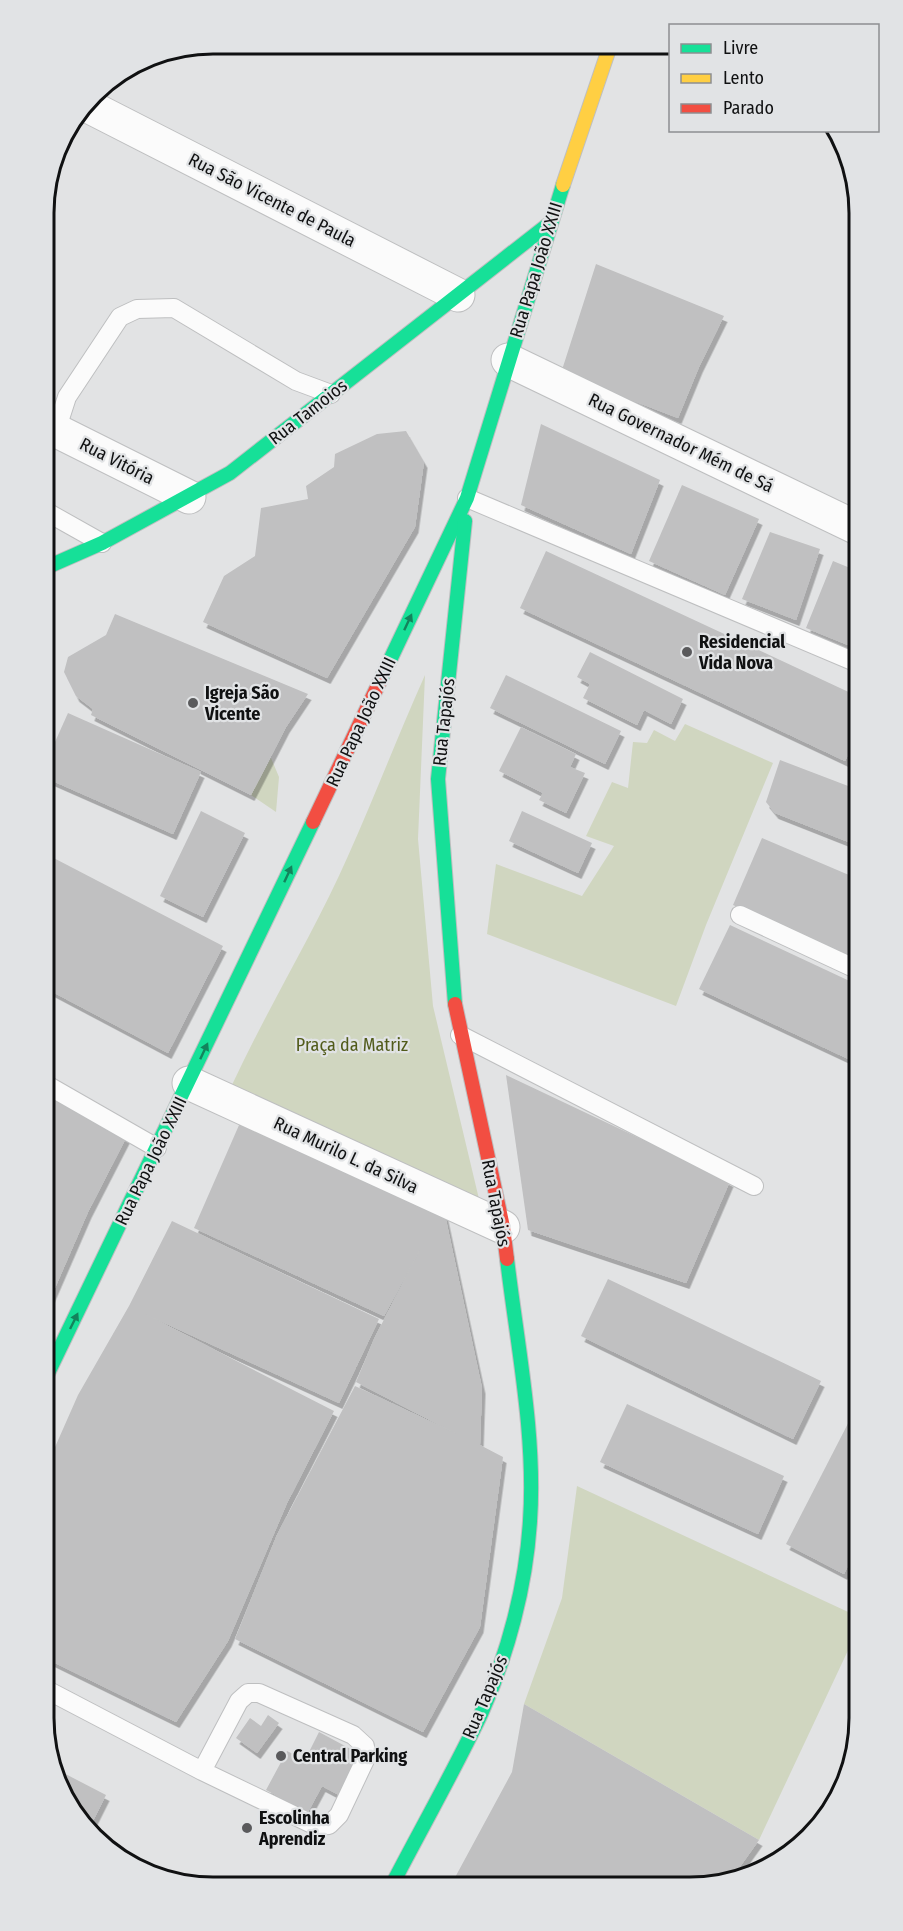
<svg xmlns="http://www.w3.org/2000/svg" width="903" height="1931" font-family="'Fira Sans Condensed',sans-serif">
<defs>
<filter id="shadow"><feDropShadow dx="3.5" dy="6" stdDeviation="0" flood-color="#0004"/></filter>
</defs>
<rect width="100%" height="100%" fill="#e2e3e4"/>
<!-- green -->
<g fill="#d0d6c0">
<path d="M425,675l-7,164 15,167 46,193 -248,-112c36,-78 82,-152 117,-231 27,-60 50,-121 77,-181z"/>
<path d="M685,724l88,39 -67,162 -30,81 -189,-72 9,-70 86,32 32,-50 -28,-10 26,-54 16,6 5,-46 14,1 7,-13 21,11z"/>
<path d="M271,758l8,19 -3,35 -25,-17z"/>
<path d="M577,1486l282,131v10l-100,213 -235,-136 38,-106z"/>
</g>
<!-- building -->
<g fill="#c0c0c1" filter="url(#shadow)">
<path d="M596,264l128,52 -25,51 -21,51 -117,-45z"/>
<path d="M541,424l119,56 -29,74 -110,-49z"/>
<path d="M406,431l18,31 -9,65 -88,151 -124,-56 21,-46 31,-20 6,-48 47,-9 -2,-13 28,-19 1,-13 42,-20z"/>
<path d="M682,485l77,34 -34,76 -76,-34z"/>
<path d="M770,532l50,17 -24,71 -54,-21z"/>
<path d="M546,551l309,144 1,43 -11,23 -325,-153z"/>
<path d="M833,561l22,9v72l-2,5 -47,-19z"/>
<path d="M115,614l193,80 -22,33 -35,68 -160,-80 2,-6 -17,-13 -12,-24 4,-15 38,-22z"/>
<path d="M590,652l93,47 -12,25 -27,-14 -7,15 -54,-27 7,-14 -13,-7z"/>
<path d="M506,675l115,56 -16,33 -115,-56z"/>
<path d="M68,713l133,59 -28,62 -127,-56v-16z"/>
<path d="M521,727l55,27 -6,13 15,6 -19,40 -27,-13 4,-7 -44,-22z"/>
<path d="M780,760l76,29v56l-81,-32 -9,-11z"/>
<path d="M201,811l44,22 -42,84 -43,-21z"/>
<path d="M522,811l70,32 -14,30 -69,-32z"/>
<path d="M762,838l94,40v80l-123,-53z"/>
<path d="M46,854l177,92 -55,107 -121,-64z"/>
<path d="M730,925l126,59 1,79 -158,-74z"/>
<path d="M506,1075l224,106 -44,102 -158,-53z"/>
<path d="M47,1093l81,41 -40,78 -40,92z"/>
<path d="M243,1116l200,90 39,182 -2,57 23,12 -23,170 -57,105 -188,-93 42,-104 78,-149 102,48 -101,-52 19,-45 49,-95 -40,74 -190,-88z"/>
<path d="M172,1221l207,98 -40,84 -194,-89 189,97 -47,92 -59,138 -52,81 -127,-62 -1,-197 30,-68 51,-89z"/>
<path d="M608,1279l213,102 -28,58 -212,-103z"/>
<path d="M627,1404l157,72 -26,58 -158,-72z"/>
<path d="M858,1404v141l-14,29 -58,-30z"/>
<path d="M524,1704l235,136 -30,42 -277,1 60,-111z"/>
<path d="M268,1715l11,8 -22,30 -21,-15 14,-20 11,8z"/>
<path d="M319,1732l41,22 -21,41 -17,-9 -14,26 -42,-22 21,-39 18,9z"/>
<path d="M52,1767l54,28 -16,32z"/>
</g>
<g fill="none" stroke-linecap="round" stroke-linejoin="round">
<!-- lane casing -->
<g stroke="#bebfc0" stroke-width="20">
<g id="lane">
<path d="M56,431l11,-34 53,-80 17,-8 37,-1 122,73 35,13"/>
<path d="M467,498l388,164"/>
<path d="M45,511l57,32"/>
<path d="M740,915l116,54"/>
<path d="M460,1035l294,151"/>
<path d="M47,1085l110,63"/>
<path d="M49,1691l153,80 114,55 13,-1 10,-10 26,-55v-14l-12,-11 -94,-42h-11l-9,8 -37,70"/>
</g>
</g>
<!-- street casing -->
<g stroke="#bebfc0" stroke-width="35">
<g id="street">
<path d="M86,105l372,190"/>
<path d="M508,360l347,167"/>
<path d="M45,425l144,72"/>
<path d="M189,1083l314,144"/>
</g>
</g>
<!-- fast casing -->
<g stroke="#bebfc0" stroke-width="16">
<g id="fast">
<path d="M45,568l57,-25 128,-70 320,-250"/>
<path d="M381,679l86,-181 96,-313"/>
<path d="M455,1004l-17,-225 27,-258"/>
<path d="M48,1373l265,-551"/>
<path d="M393,1883c29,-56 61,-112 88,-169 27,-60 45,-128 49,-193 6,-85 -13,-177 -23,-262"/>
</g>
</g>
<!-- slow casing -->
<g stroke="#bebfc0" stroke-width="16">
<path id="slow" d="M563,185l47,-139"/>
</g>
<!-- jam casing -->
<g stroke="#bebfc0" stroke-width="16">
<g id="jam">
<path d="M313,822l68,-143"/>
<path d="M455,1004l48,223 4,32"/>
</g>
</g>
<!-- lane -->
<use href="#lane" stroke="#fbfbfb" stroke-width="18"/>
<!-- street -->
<use href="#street" stroke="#fbfbfb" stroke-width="33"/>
<!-- fast -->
<use href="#fast" stroke="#16e098" stroke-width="14"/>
<!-- slow -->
<use href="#slow" stroke="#ffcf43" stroke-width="14"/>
<!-- jam -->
<use href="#jam" stroke="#f24e42" stroke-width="14"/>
</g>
<!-- one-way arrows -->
<defs><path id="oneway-solid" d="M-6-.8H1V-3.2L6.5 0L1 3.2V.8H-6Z" transform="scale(1.5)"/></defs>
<g fill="#13835c">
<use href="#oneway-solid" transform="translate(408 622) rotate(-65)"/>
<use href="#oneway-solid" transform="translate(288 874) rotate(-65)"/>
<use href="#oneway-solid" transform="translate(204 1051) rotate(-65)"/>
<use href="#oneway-solid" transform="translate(74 1321) rotate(-64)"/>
</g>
<!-- markers -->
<g fill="#5a5a5c" stroke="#e1e3e5" stroke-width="2">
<circle cx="687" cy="652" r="6"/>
<circle cx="193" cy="703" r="6"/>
<circle cx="281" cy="1756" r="6"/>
<circle cx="247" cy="1828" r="6"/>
</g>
<g text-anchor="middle" stroke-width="4.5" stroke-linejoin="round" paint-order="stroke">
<!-- street labels -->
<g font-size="18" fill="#101112" stroke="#e1e3e5">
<text transform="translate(272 200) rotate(27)" y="6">Rua São Vicente de Paula</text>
<text transform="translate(536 270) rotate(-73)" y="6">Rua Papa João XXIII</text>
<text transform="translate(308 412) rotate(-38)" y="6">Rua Tamoios</text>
<text transform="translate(681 443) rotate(26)" y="6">Rua Governador Mém de Sá</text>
<text transform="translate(117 461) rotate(27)" y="6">Rua Vitória</text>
<text transform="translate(361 722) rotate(-65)" y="6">Rua Papa João XXIII</text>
<text transform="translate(444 722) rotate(-84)" y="6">Rua Tapajós</text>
<text transform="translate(346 1155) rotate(25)" y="6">Rua Murilo L. da Silva</text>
<text transform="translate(151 1161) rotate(-64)" y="6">Rua Papa João XXIII</text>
<text transform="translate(496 1203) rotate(79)" y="6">Rua Tapajós</text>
<text transform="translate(485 1697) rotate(-67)" y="6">Rua Tapajós</text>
</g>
<!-- poi labels -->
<g font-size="18" font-weight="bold" fill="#101112" stroke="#e1e3e5" text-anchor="start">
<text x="699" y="648">Residencial<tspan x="699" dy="21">Vida Nova</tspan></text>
<text x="205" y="699">Igreja São<tspan x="205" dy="21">Vicente</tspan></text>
<text x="293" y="1762">Central Parking</text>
<text x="259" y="1824">Escolinha<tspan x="259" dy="21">Aprendiz</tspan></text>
</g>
<!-- park labels -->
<g font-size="18" fill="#515b1a" stroke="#e1e3e5">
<text x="352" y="1051">Praça da Matriz</text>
</g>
</g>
<!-- crop -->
<path d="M0 0H903V1931H0ZM213 54H690A159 159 0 0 1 849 213V1718A159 159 0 0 1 690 1877H213A159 159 0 0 1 54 1718V213A159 159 0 0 1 213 54Z" fill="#e1e3e5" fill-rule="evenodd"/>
<path fill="none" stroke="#101112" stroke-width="3" d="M213 54H690A159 159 0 0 1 849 213V1718A159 159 0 0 1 690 1877H213A159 159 0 0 1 54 1718V213A159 159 0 0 1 213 54Z"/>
<!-- legend -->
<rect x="669" y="24" width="210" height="108" fill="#e1e3e5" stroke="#8d8f91" stroke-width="1.5"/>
<rect x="681" y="44" width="30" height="9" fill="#16e098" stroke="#8d8f91" stroke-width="1.5"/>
<text x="723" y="54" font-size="18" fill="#101112">Livre</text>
<rect x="681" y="74" width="30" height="9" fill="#ffcf43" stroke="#8d8f91" stroke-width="1.5"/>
<text x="723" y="84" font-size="18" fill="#101112">Lento</text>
<rect x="681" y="104" width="30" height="9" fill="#f24e42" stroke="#8d8f91" stroke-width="1.5"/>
<text x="723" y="114" font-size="18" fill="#101112">Parado</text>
</svg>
